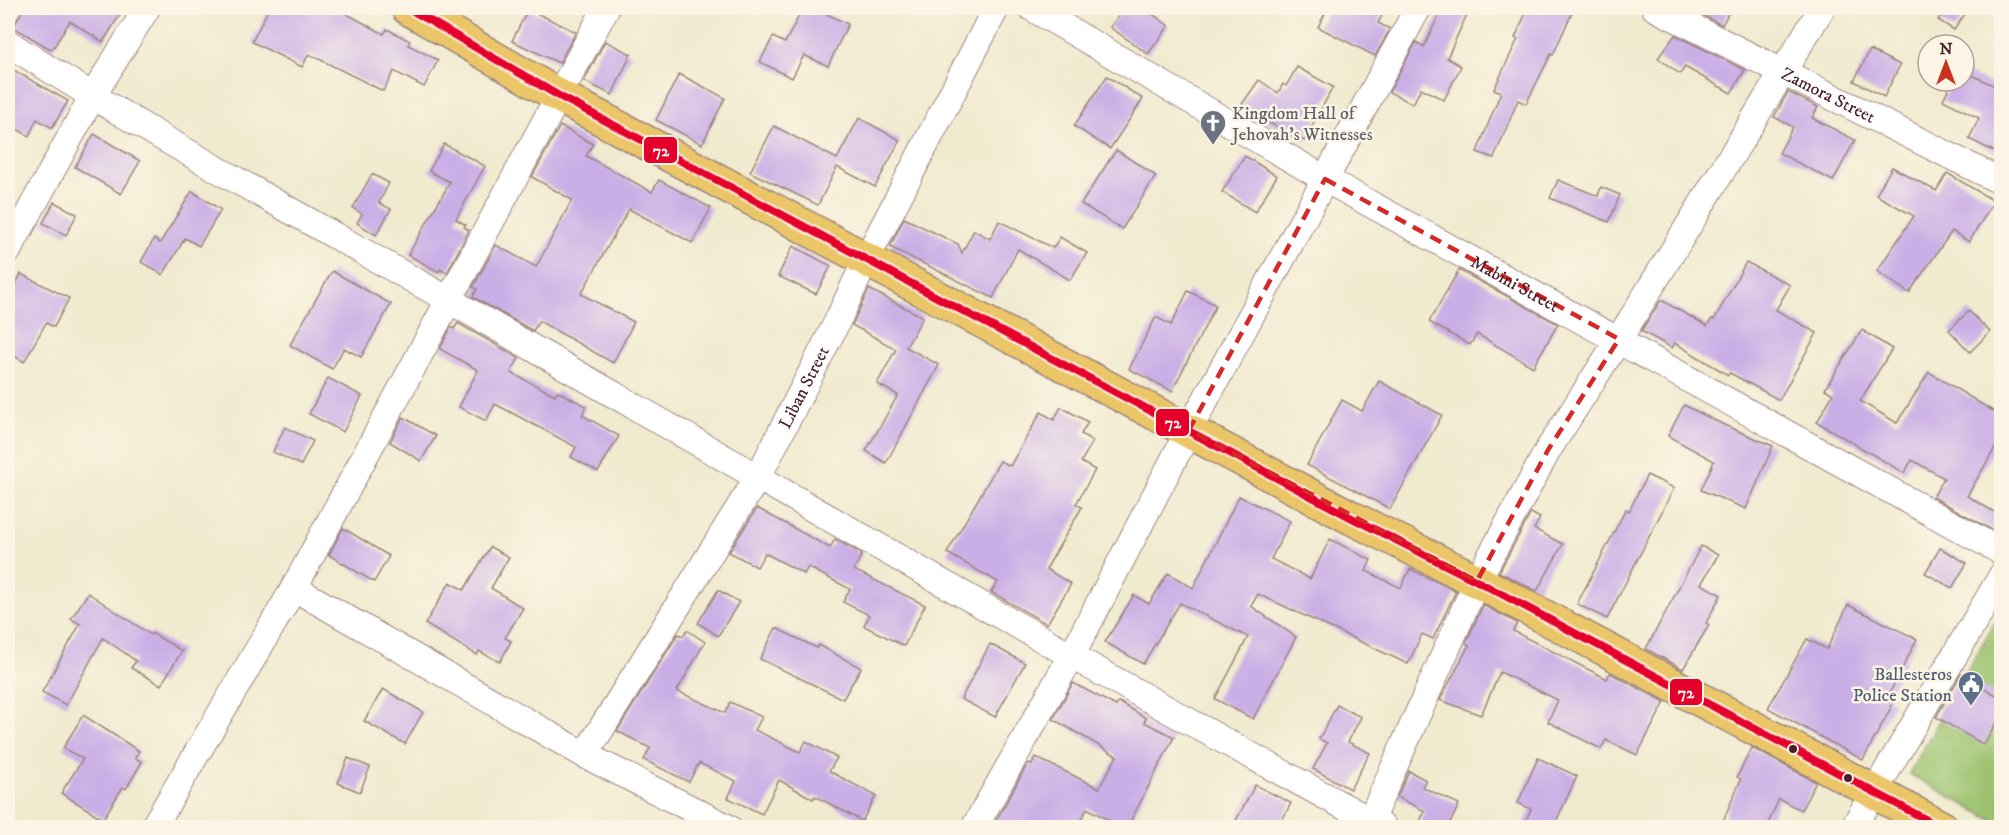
<svg xmlns="http://www.w3.org/2000/svg" width="2009" height="835" font-family="'IM FELL DW Pica',serif">
<rect width="100%" height="100%" fill="#fcf5e5"/>
<filter id="ink" filterUnits="userSpaceOnUse"><feTurbulence type="fractalNoise" baseFrequency=".0167" numOctaves="2"/><feDisplacementMap in="SourceGraphic" scale="12" xChannelSelector="R" yChannelSelector="G"/><feConvolveMatrix kernelMatrix="1 2 1 2 8 2 1 2 1" color-interpolation-filters="sRGB"/></filter>
<filter id="wash" filterUnits="userSpaceOnUse"><feTurbulence type="fractalNoise" baseFrequency=".008" numOctaves="4" result="noise"/><feDisplacementMap in="SourceGraphic" scale="24" xChannelSelector="R" yChannelSelector="G"/><feGaussianBlur stdDeviation="1.35" result="paint"/><feColorMatrix in="noise" values="0 0 0 0 0 0 0 0 0 0 0 0 0 0 0 0 0 1.4 0 .05"/><feComposite in="paint" operator="in"/></filter>
<g filter="url(#wash)">
<rect width="100%" height="100%" fill="#f0eacf"/>
<!-- green -->
<path fill="#9cc36f" stroke="#73714d" stroke-width="1.5" d="M2001,611v214l-92,-51z"/>
<g id="blocks">
<!-- building -->
<g fill="#caafe6">
<path d="M24,8h100l-21,34 -33,-21 -18,29 -39,-23z"/>
<path d="M269,8h67l48,26 3,-5 23,12 -2,4 30,15 -14,27 -30,-16 -11,20 -74,-37 -7,13 -50,-25z"/>
<path d="M803,8h11l34,16 -20,42 -24,-11 -12,23 -32,-16 13,-25 12,6z"/>
<path d="M1125,8h19l25,18 -21,28 -38,-27z"/>
<path d="M1328,8h58l-8,15 12,6 -15,27 -57,-29z"/>
<path d="M1442,8h28l-23,50 14,8 -17,34 -23,-12 -8,16 -24,-12 27,-50 8,5z"/>
<path d="M1528,8h46l-21,47 -2,-1 -25,50 -8,-4 -24,58 -17,-6 24,-60 -7,-3 24,-50 -3,-1z"/>
<path d="M1697,8h34l-9,17 -27,-14z"/>
<path d="M1946,8h23l-15,22 -16,-10z"/>
<path d="M528,9l48,23 -17,31 -47,-22z"/>
<path d="M1675,35l70,35 -14,23 -46,-26 -5,7 -22,-16z"/>
<path d="M605,41l26,13 -19,41 -28,-14z"/>
<path d="M1870,50l30,15 -16,32 -30,-16z"/>
<path d="M8,67l60,34 -16,27 -15,-9 -8,17 -21,-12z"/>
<path d="M1297,67l36,20 -29,54 -38,-20 -24,-17 17,-24 19,13 5,-9 3,2z"/>
<path d="M1964,71l37,18v66l-32,-16 10,-21 -36,-18 9,-19h12z"/>
<path d="M679,74l46,24 -23,46 -46,-24z"/>
<path d="M1107,76l36,23 -33,50 -36,-23z"/>
<path d="M1788,92l30,15 -6,11 43,22 -22,41 -54,-28 14,-26 -19,-10z"/>
<path d="M859,118l41,22 -25,47 -38,-20 -19,38 -68,-33 24,-46 63,33z"/>
<path d="M560,126l33,18 -7,12 66,36 7,-12 52,28 -19,35 -63,-34 -48,85 53,28 -21,41 -74,-42 -6,10 -60,-34 4,-8 -4,-2 23,-42 40,22 36,-67 -40,-23z"/>
<path d="M94,134l46,27 -19,33 -46,-27z"/>
<path d="M444,144l41,22 -29,53 10,6 -2,2 5,3 -22,43 -7,-4 -1,3 -31,-17 42,-73 -21,-11z"/>
<path d="M1116,150l40,26 -34,53 -41,-25z"/>
<path d="M1245,156l32,20 -22,36 -33,-20z"/>
<path d="M1892,167l44,24 11,-18 47,28 -25,41 -17,-11 -43,62 -32,-22 37,-55 -38,-21z"/>
<path d="M372,174l17,9 -10,20 12,6 -15,26 -19,-12 5,-9 -9,-6z"/>
<path d="M1558,180l40,16 3,-9 19,8 -11,27 -59,-24z"/>
<path d="M192,191l29,19 -22,36 -14,-8 -22,37 -22,-13 13,-23 6,4z"/>
<path d="M54,202l23,12 -11,21 -23,-12z"/>
<path d="M904,218l54,26 4,9 12,-23 16,9 9,-18 54,27 7,-11 27,16 -17,27 -52,-31 -25,49 -103,-51z"/>
<path d="M793,246l38,20 -15,28 -38,-18z"/>
<path d="M1746,262l44,23 -14,25 41,23 -38,67 -49,-27 -2,2 -53,-32 -3,5 -31,-17 20,-31 46,26 5,-7 2,1z"/>
<path d="M1459,270l99,54 -25,43 -56,-33 -7,11 -41,-23z"/>
<path d="M332,271l59,33 -30,53 -17,-9 -12,21 -42,-24z"/>
<path d="M21,274l48,24 -15,29 -8,-4 -22,39 -16,-10v-52z"/>
<path d="M869,289l54,28 -17,30 33,18 -53,98 -20,-12 32,-56 -21,-11 19,-35 -44,-24z"/>
<path d="M1188,291l28,14 -44,86 -43,-22 27,-52 15,8z"/>
<path d="M1969,311l21,21 -20,20 -21,-22z"/>
<path d="M458,323l61,35 -8,15 44,22 2,-4 29,15 -4,9 37,21 -21,36 -27,-15 5,-10 -81,-43 -9,17 -27,-14 19,-37 -38,-21 11,-22 3,2z"/>
<path d="M1862,330l30,19 -32,52 37,22 32,-51 72,44v36l-6,-4 -28,48 34,20v19l-68,-38 11,-19 -32,-18 -8,13 -87,-51 16,-28 -8,-5z"/>
<path d="M328,378l34,18 -19,36 -34,-18z"/>
<path d="M1379,381l63,34 -52,94 -83,-44 35,-65 20,11z"/>
<path d="M1684,405l40,20 49,21 -27,63 -45,-19 13,-29 -46,-25z"/>
<path d="M1061,407l27,15 -7,12 12,7 -12,21 14,8 -19,34 6,3 -36,62 25,15 -24,40 -56,-32 7,-10 -51,-29 53,-92 10,5 31,-54 13,8z"/>
<path d="M403,417l33,19 -15,25 -31,-19z"/>
<path d="M285,427l28,14 -12,24 -28,-13z"/>
<path d="M1647,475l27,13 -67,131 -30,-15 49,-95 3,2z"/>
<path d="M1239,496l51,25 -19,38 39,20 20,-40 41,21 -5,11 35,17 9,-19 46,22 -23,48 -11,-5 -14,30 -150,-70 -7,12 45,31 -43,82 -38,-20 33,-62 -68,-34 -37,61 -38,-22 29,-47 15,9 19,-31 25,15z"/>
<path d="M757,508l73,40 5,-9 27,15 -8,16 71,35 -21,41 -40,-20 5,-11 -26,-13 7,-13 -42,-22 -4,7 -39,-21 -8,14 -28,-15z"/>
<path d="M1531,513l9,5 -6,11 29,15 -26,47 -38,-19z"/>
<path d="M343,528l46,28 -15,26 -45,-27z"/>
<path d="M1701,546l17,9 -17,29 20,11 -15,28 3,2 -26,44 -37,-20z"/>
<path d="M490,547l19,10 -18,31 32,20 -18,30 6,3 -11,21 -21,-11 -2,4 -52,-31 25,-42 14,8z"/>
<path d="M1940,548l27,15 -15,25 -27,-15z"/>
<path d="M718,590l21,12 -21,34 -20,-13z"/>
<path d="M88,593l63,42 1,-2 30,18 -21,34 -30,-17 5,-7 -33,-23 -37,67 -24,-13 38,-68 -9,-5z"/>
<path d="M1483,605l34,18 -4,8 94,48 3,-6 55,29 -28,53 -31,-15 -5,9 -53,-27 10,-22 -58,-28 -19,43 -41,-15 29,-55 -3,-2z"/>
<path d="M1848,605l69,34 -30,59 7,4 -31,58 -95,-52 39,-69 20,10z"/>
<path d="M776,628l41,20 2,-3 42,23 -18,31 -83,-40z"/>
<path d="M687,630l18,12 -28,49 48,22 5,-11 32,15 -7,13 45,22 6,-11 31,17 -8,13 47,25 -14,25 -47,-25 -2,3 -34,-19 -17,34 -34,-16 8,-17 -37,-18 -10,19 -45,-22 6,-12 -33,-17 61,-97 5,2z"/>
<path d="M990,644l35,19 -30,54 -34,-18z"/>
<path d="M1961,674l40,24v17l-17,30 -48,-28z"/>
<path d="M1073,683l43,23 3,-4 27,16 -2,4 30,15 -47,91h-4l-36,-20 -9,20h-86l36,-65 4,1 3,-7 64,31 18,-32 -64,-37z"/>
<path d="M383,689l40,23 -18,32 -41,-23z"/>
<path d="M1337,705l24,12 -13,25 22,11 -20,36 -37,-20 14,-26 -8,-4z"/>
<path d="M83,715l56,36 -4,7 7,4 -16,27 -3,-2 -20,32 -42,-26 22,-34 -20,-11z"/>
<path d="M1752,748l64,34 -15,28 -22,-11 -13,29h-46l21,-49 -4,-2z"/>
<path d="M348,758l22,9 -10,25 -22,-9z"/>
<path d="M1538,758l39,18 -24,52h-31l9,-19 -13,-6z"/>
<path d="M1409,771l17,9 -4,7 37,17 -11,24h-14l-14,-7 5,-10 -28,-14z"/>
<path d="M1255,785l36,18 -13,25h-46z"/>
</g>
</g>
</g>
<g filter="url(#ink)">
<use href="#blocks" fill-opacity="0" stroke="#9d847d" stroke-width="1.5"/>
<g fill="none" stroke-linecap="round" stroke-linejoin="round">
<!-- minor casing -->
<g stroke="#9d847d" stroke-width="28">
<g id="minor">
<path id="s1" d="M1032,8l293,171 677,373"/>
<path id="s2" d="M1655,8l347,174"/>
<path d="M8,43c158,102 325,190 488,284 295,169 589,340 888,501"/>
<path d="M8,251l84,-154 55,-89"/>
<path d="M294,588l291,167 144,73"/>
<path id="s3" d="M585,755l173,-278 78,-153 30,-64 130,-252"/>
<path d="M153,828l141,-240 312,-580"/>
<path d="M974,828l98,-173 117,-225 229,-422"/>
<path d="M1367,828l110,-247 71,-131 71,-111 203,-331"/>
<path d="M1853,828l149,-253"/>
</g>
</g>
<!-- major casing -->
<g stroke="#9d847d" stroke-width="36">
<path id="major" d="M408,8l151,88 793,422 125,63 465,247"/>
</g>
<!-- minor -->
<use href="#minor" stroke="#fff" stroke-width="26"/>
<!-- major -->
<use href="#major" stroke="#ebc669" stroke-width="33"/>
<!-- bus-1 casing -->
<g stroke="#fcf5e5" stroke-width="12">
<path id="bus-1" d="M408,8l151,88 793,422 125,63 465,247"/>
</g>
<!-- bus-1 -->
<use href="#bus-1" stroke="#e4002b" stroke-width="8"/>
</g>
</g>
<!-- marked area -->
<path fill="none" stroke="#d62828" stroke-width="4.5" stroke-dasharray="12 8" stroke-linejoin="round" d="M1325,179l294,160 -71,111 -71,131 -288,-151z"/>
<!-- icons -->
<defs>
<g id="church-pin" transform="scale(1.35)"><path d="M0 17L-7.5 6A9.5 9.5 0 1 1 7.5 6Z" fill="#6b7280" stroke="#fcf5e5"/><path d="M-1.2-6h2.4v3.5h3.3v2.4h-3.3V6h-2.4V-.1h-3.3v-2.4h3.3Z" fill="#fff"/></g>
<g id="civic-pin" transform="scale(1.35)"><path d="M0 17L-7.5 6A9.5 9.5 0 1 1 7.5 6Z" fill="#5c6f8a" stroke="#fcf5e5"/><path d="M-.6-6.5H3V-4.5H.6V-3L4-1V1h2V6H-6V1h2V-1L-.6-3ZM-1.2 2.5V6h2.4V2.5Z" fill="#fff"/></g>
</defs>
<g fill-rule="evenodd">
<use href="#church-pin" x="1213" y="123"/>
<use href="#civic-pin" x="1971" y="684"/>
</g>
<!-- markers -->
<g fill="#4a1f2b" stroke="#fcf5e5" stroke-width="2">
<circle cx="1793" cy="749" r="5"/>
<circle cx="1848" cy="778" r="5"/>
</g>
<g text-anchor="middle" stroke-width="5" stroke-linejoin="round" paint-order="stroke">
<!-- street labels -->
<g font-size="18" fill="#4a1f2b" stroke="#fcf5e5">
<text dy="6" stroke="none"><textPath href="#s2" startOffset="194">Zamora Street</textPath></text>
<text dy="6" stroke="none"><textPath href="#s1" startOffset="556">Mabini Street</textPath></text>
<text dy="6" stroke="none"><textPath href="#s3" startOffset="428">Liban Street</textPath></text>
</g>
<!-- worship labels -->
<g font-size="18" fill="#5b616d" stroke="#fcf5e5" text-anchor="start">
<text x="1232" y="119">Kingdom Hall of<tspan x="1232" dy="21">Jehovah's Witnesses</tspan></text>
</g>
<!-- service labels -->
<g font-size="18" fill="#4e5e75" stroke="#fcf5e5" text-anchor="end">
<text x="1952" y="680">Ballesteros<tspan x="1952" dy="21">Police Station</tspan></text>
</g>
</g>
<g stroke="#fcf5e5" stroke-width="2">
<rect x="643" y="136" width="35" height="28" rx="6" fill="#e4002b"/>
<rect x="1155" y="408" width="35" height="29" rx="6" fill="#e4002b"/>
<rect x="1669" y="678" width="34" height="28" rx="6" fill="#e4002b"/>
</g>
<g font-size="16" text-anchor="middle" font-weight="bold" fill="#fff">
<text x="661" y="156">72</text>
<text x="1173" y="428">72</text>
<text x="1686" y="698">72</text>
</g>
<!-- margin -->
<rect width="2009" height="835" fill="none" stroke="#fcf5e5" stroke-width="30"/>
<!-- north arrow -->
<g transform="translate(1946 63)"><circle r="28" fill="#fcf5e5" stroke="#b59f9b" stroke-width="1.5"/>
<path d="M0-4.5L10 22L0 15L-10 22Z" fill="#c8321e"/>
<text y="-9" font-size="16" font-weight="bold" text-anchor="middle" fill="#4a1f2b">N</text>
</g>
</svg>
